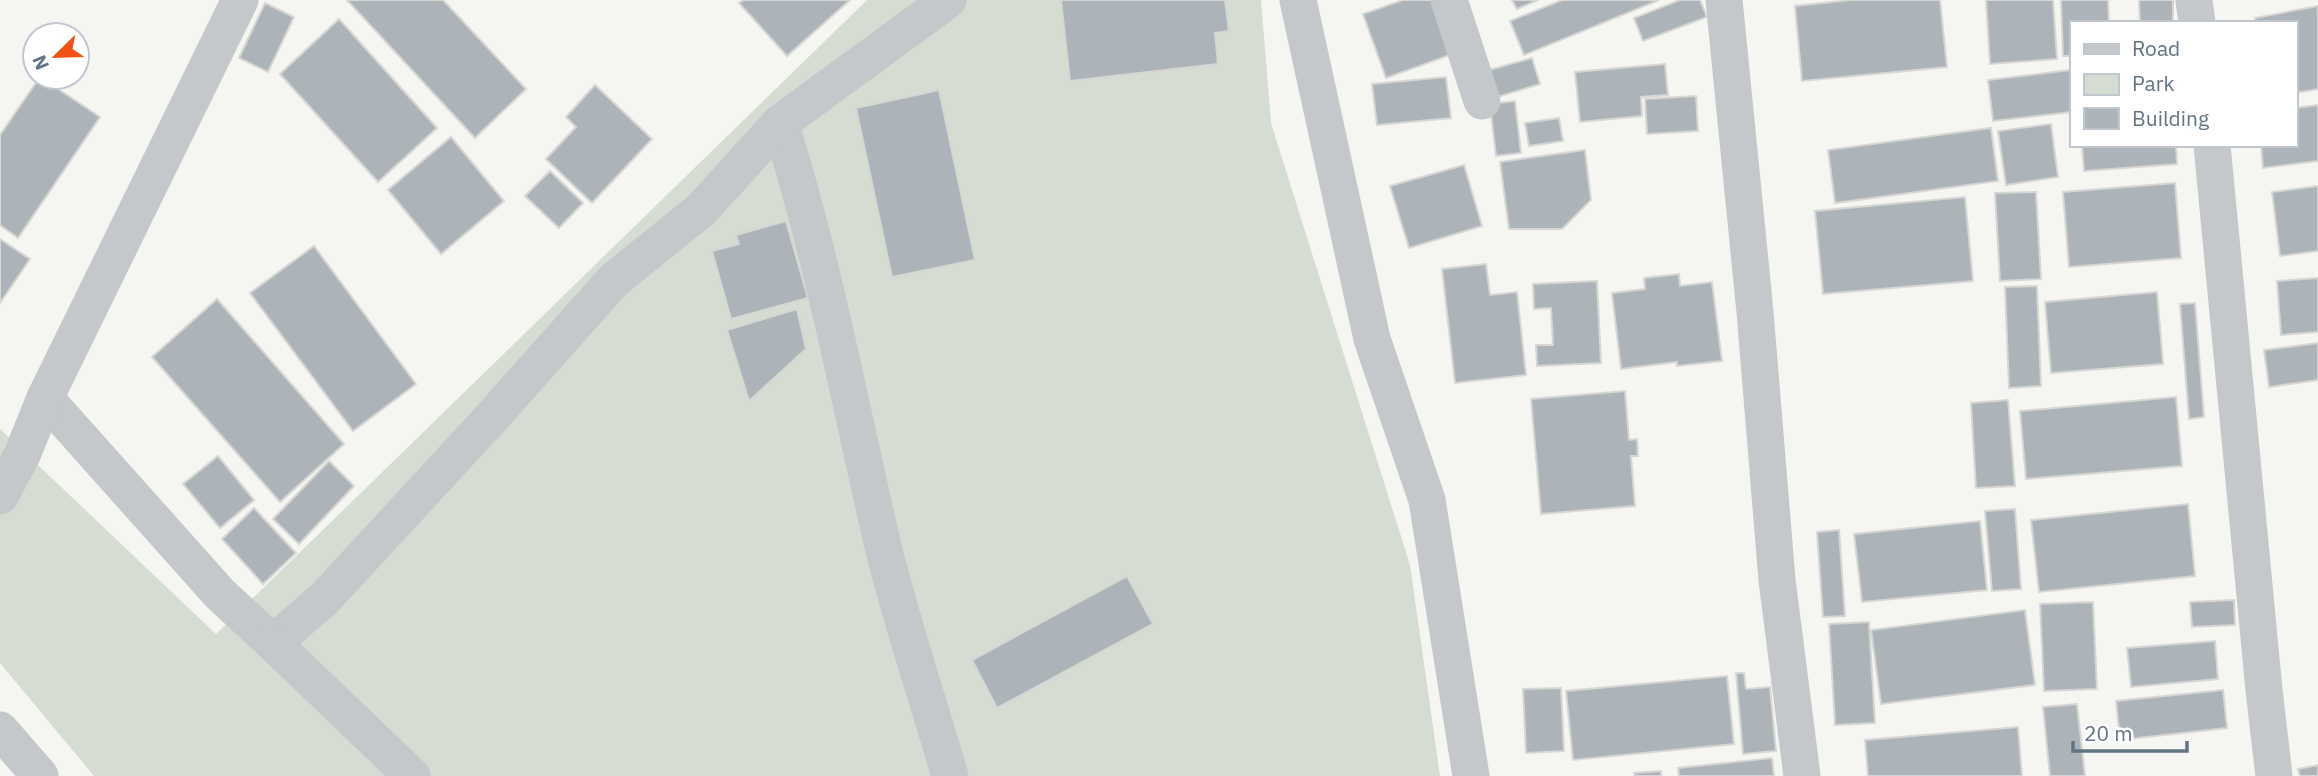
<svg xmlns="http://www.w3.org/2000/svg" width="2318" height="776" font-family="'IBM Plex Sans',sans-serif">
<rect width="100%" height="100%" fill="#f5f5f1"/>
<!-- green -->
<path fill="#d5ddd2" d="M867,0h394l10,123 139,442 30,211h-1346l-94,-113v-234l216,205z"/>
<!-- building -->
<g fill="#acb4ba" stroke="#d6d6d4" stroke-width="2">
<path d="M347,0h96l83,89 -51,49z"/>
<path d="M744,0h106l-63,56 -48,-53z"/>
<path d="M1061,0h164l4,31 -14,2 3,31 -148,17z"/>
<path d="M1403,0h39l19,51 -75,27 -23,-64z"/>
<path d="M1512,0h26l-21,9z"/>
<path d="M1562,0h97l-135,55 -14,-34z"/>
<path d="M1680,0h20l7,17 -64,24 -9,-23z"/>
<path d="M1851,0h89l7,67 -145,14 -7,-75z"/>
<path d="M1986,0h67l4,59 -67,5z"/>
<path d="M2061,0h47l1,23h-38v33h-8z"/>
<path d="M2139,0h34v23h-33z"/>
<path d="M265,3l29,14 -26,55 -29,-14z"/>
<path d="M2318,6v83l-23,4v-70h-39l-1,-5z"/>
<path d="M339,19l98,109 -59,54 -98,-108z"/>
<path d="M1532,58l8,26 -43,13 -8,-27z"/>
<path d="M1665,64l3,31 -27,2 1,19 -62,6 -5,-50z"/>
<path d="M2071,70v42l-78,9 -5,-41z"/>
<path d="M40,77l60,40 -82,121 -18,-13v-90z"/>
<path d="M1446,77l5,41 -74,7 -5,-41z"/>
<path d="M595,85l57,54 -60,64 -46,-44 30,-32 -10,-10z"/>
<path d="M939,90l36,170 -83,17 -36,-169z"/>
<path d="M1696,96l2,35 -51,3 -2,-35z"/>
<path d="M1515,101l6,52 -25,3 -6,-52z"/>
<path d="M2318,105v56l-55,7 -2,-23h34v-37z"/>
<path d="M1559,118l4,23 -34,5 -4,-23z"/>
<path d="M2051,124l7,53 -52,8 -8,-54z"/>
<path d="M1991,128l7,53 -163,22 -7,-53z"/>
<path d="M451,137l53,64 -63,53 -53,-64z"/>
<path d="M2082,145h94l1,19 -93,7z"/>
<path d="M1585,150l6,50 -29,29h-53l-9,-67z"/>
<path d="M1464,165l18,61 -73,22 -19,-62z"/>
<path d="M550,171l33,32 -24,25 -34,-32z"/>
<path d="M2175,183l6,75 -112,9 -6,-75z"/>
<path d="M2318,186v65l-38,5 -8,-64z"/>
<path d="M2036,192l5,87 -41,2 -5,-88z"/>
<path d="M1965,197l8,84 -150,13 -8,-83z"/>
<path d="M786,221l22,77 -77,21 -19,-68 27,-7 -3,-9z"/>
<path d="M0,239l30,20 -30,44z"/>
<path d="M314,246l102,138 -63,47 -103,-138z"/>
<path d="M1486,264l4,31 27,-3 9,83 -71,8 -13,-114z"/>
<path d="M1679,274l1,12 32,-4 10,79 -45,5v-4l-56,7 -9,-76 33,-4 -1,-11z"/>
<path d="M2318,278v54l-37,3 -4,-54z"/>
<path d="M1597,281l4,82 -64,3 -1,-21h17l-2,-37 -17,1 -1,-25z"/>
<path d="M2037,286l4,100 -32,2 -4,-101z"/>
<path d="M2157,292l6,72 -112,9 -6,-71z"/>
<path d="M217,299l127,145 -64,58 -128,-145z"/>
<path d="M2195,303l9,114 -15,2 -9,-115z"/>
<path d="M797,309l9,40 -57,52 -22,-71z"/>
<path d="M2318,343v37l-49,7 -5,-37z"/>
<path d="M1625,391l4,49 8,-1 1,17h-7l4,50 -94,8 -10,-115z"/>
<path d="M2176,397l6,69 -156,13 -6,-68z"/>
<path d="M2008,400l7,86 -39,2 -5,-85z"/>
<path d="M218,456l36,44 -34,28 -37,-44z"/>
<path d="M329,461l25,25 -55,58 -26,-25z"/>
<path d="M2188,504l7,72 -156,16 -8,-72z"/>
<path d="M254,508l42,45 -33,31 -41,-45z"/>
<path d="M2015,509l6,80 -29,2 -7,-80z"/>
<path d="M1980,521l7,69 -125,12 -8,-68z"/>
<path d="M1839,530l6,86 -22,1 -6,-85z"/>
<path d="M1127,576l26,48 -156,84 -25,-48z"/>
<path d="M2234,600l1,25 -43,2 -2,-25z"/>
<path d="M2093,602l4,87 -53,2 -4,-87z"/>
<path d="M2025,610l10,75 -154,19 -10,-74z"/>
<path d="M1869,622l6,101 -40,2 -6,-101z"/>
<path d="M2215,641l3,38 -87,8 -4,-39z"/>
<path d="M1736,673h8l2,16 24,-2 6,64 -33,3z"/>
<path d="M1727,676l7,68 -161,16 -7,-69z"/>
<path d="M1561,688l3,63 -38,2 -3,-64z"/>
<path d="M2223,690l4,38 -107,12 -4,-39z"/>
<path d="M2077,704l8,72h-35l-7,-69z"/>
<path d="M2018,727l4,49h-154l-3,-36z"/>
<path d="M1772,758l2,18h-95l-1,-8z"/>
<path d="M2318,765v11h-18l-2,-7z"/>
<path d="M1661,771v5h-26l-1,-3z"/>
</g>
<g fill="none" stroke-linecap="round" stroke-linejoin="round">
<!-- minor -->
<g stroke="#c4c8cb" stroke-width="37">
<path d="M1298,0l74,339 55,161 44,276"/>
<path d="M1449,0l33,101"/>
<path d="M1724,0l31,312 22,268 25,196"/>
<path d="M2194,0l3,23"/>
<path d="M780,123c44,139 70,282 103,423 19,78 45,154 67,230"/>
<path d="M2212,145l52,545 10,86"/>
<path d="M45,398l175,196 53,49 51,-44 169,-183 121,-136 87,-70 79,-87 168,-123"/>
<path d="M0,496l22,-41 23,-57 195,-398"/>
<path d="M273,643l139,133"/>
<path d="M0,730l40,46"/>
</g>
</g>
<!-- legend -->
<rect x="2070" y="21" width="228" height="126" fill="#ffffff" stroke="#c0c7ce" stroke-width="2"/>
<rect x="2084" y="44" width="35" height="10" fill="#c4c8cb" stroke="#c0c7ce" stroke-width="2"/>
<text x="2132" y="56" font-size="21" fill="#627484">Road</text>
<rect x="2084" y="74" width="35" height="21" fill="#d5ddd2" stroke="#c0c7ce" stroke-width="2"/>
<text x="2132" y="91" font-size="21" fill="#627484">Park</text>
<rect x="2084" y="108" width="35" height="21" fill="#acb4ba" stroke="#c0c7ce" stroke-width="2"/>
<text x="2132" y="126" font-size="21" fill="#627484">Building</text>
<!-- north arrow -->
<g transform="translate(56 56) rotate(247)"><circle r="33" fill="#ffffff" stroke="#c0c7ce" stroke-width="2"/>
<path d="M0-5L12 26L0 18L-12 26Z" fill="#ef5117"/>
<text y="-10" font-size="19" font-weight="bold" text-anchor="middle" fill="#627484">N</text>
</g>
<!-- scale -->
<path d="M2073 741v10h114v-10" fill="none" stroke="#627484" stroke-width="3.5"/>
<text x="2084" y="741" font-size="21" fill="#627484" stroke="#ffffff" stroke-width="5" paint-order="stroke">20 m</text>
</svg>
